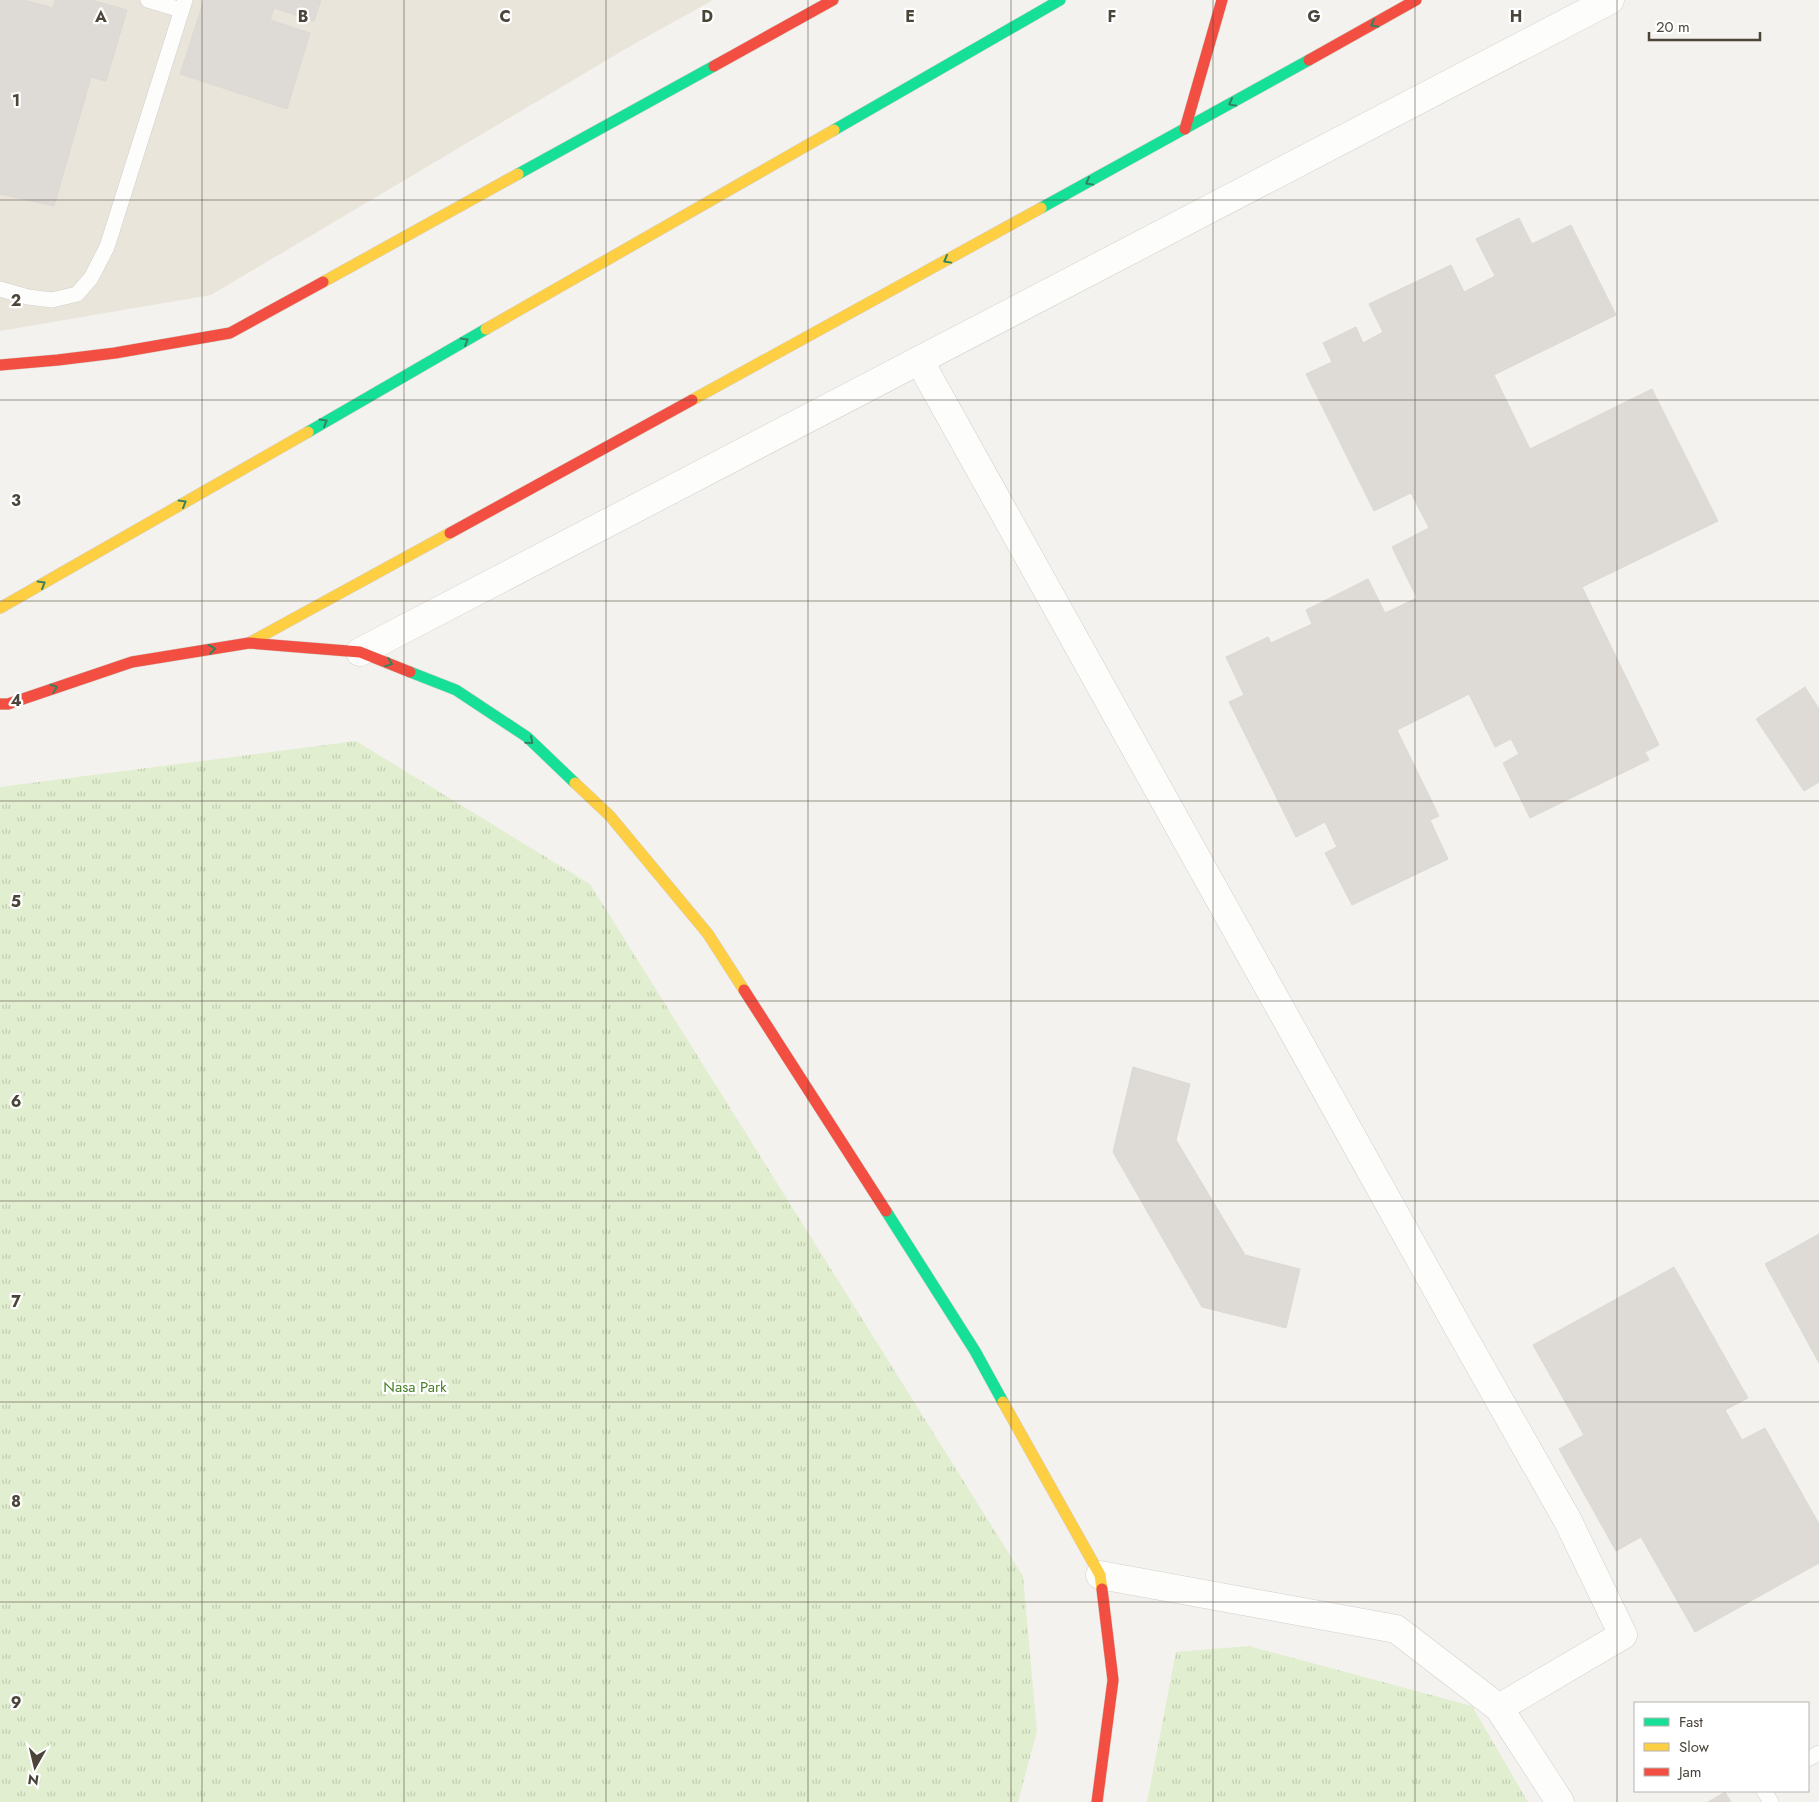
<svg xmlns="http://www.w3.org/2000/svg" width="1819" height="1802" font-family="Jost,sans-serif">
<defs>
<pattern id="grass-tufts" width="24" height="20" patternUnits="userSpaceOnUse" patternTransform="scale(1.25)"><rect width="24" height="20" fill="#e1eecf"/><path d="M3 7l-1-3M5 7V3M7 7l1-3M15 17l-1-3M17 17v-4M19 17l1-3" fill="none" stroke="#c3cdb2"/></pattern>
</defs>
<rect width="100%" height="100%" fill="#f4f2ee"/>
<!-- education -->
<path fill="#eae5da" d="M0,0h713l-79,44 -423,251 -211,36z"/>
<!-- grass -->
<g fill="url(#grass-tufts)">
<path d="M356,741l234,143 433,692 14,155 -19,71h-1018v-1015z"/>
<path d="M1249,1646l223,60 56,96h-381l29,-150z"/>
</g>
<!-- building -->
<g fill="#dedbd6" stroke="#dcd9d4">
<path d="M0,0h24l29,8 2,-8h37l35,10 -21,71 -15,-4 -37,129 -54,-12z"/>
<path d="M204,0h117l-7,21 -40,-13 -4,12 40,13 -23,76 -107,-35z"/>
<path d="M1519,218l13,26 39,-19 45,90 -122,60 36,74 122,-60 66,132 -136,66 77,158 -14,7 4,8 -119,58 -27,-55 16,-9 -8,-15 -16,8 -26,-53 -72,36 42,86 -9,4 18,39 -96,46 -27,-52 12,-6 -12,-25 -29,15 -67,-135 15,-7 -18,-38 42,-20 3,6 41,-19 -6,-14 62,-31 17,34 32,-15 -25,-51 37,-19 -18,-35 -37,18 -68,-137 26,-12 -9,-19 33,-16 7,16 20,-11 -14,-28 82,-39 13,27 31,-16 -19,-37z"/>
<path d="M1805,687l14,22v73l-15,9 -48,-72z"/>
<path d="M1133,1067l57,17 -14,56 69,115 55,14 -14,59 -84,-21 -89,-155z"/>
<path d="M1819,1234v129l-54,-99z"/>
<path d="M1674,1267l74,131 -23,12 17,30 23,-12 54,96v39l-124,69 -54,-95 -25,14 -57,-102 25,-14 -51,-90z"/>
<path d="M1725,1792l6,10h-23z"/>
</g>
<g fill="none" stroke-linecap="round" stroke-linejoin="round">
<!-- lane casing -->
<g stroke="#d2d0cb" stroke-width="16">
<g id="lane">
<path d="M148,0l33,10"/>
<path d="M0,289l28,8 24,3 25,-6 14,-16 16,-31 78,-247"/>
<path d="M1808,1759l11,-6"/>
<path d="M1764,1791l7,11"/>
</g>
</g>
<!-- street casing -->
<g stroke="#d2d0cb" stroke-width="29">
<g id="street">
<path d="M919,360l540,969 109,192 55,114 -124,73"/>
<path d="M360,652l1250,-652"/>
<path d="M1100,1575l296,54 103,79 61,94"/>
</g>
</g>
<!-- fast casing -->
<g stroke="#d3cfc5" stroke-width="12">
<g id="fast">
<path d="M834,130l226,-130"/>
<path d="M518,174l196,-108"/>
<path d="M1041,208l268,-148"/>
<path d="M308,432l178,-103"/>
<path d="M410,672l46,18 71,47 48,46"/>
<path d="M886,1211l89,140 28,51"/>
</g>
</g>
<!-- slow casing -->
<g stroke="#d3cfc5" stroke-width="12">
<g id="slow">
<path d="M323,282l195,-108"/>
<path d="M486,329l348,-199"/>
<path d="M692,400l349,-192"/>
<path d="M0,608l308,-176"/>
<path d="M249,643l201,-110"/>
<path d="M575,783l35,33 98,118 36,56"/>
<path d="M1003,1402l97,173 2,14"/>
</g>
</g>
<!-- jam casing -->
<g stroke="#d3cfc5" stroke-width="12">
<g id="jam">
<path d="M1309,60l107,-60"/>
<path d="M714,66l119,-66"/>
<path d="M1185,129l37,-129"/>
<path d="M0,365l58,-5 57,-7 115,-20 93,-51"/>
<path d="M450,533l242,-133"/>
<path d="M0,704h8l124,-42 117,-19 111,9 50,20"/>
<path d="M744,990l142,221"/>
<path d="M1097,1802l16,-122 -11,-91"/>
</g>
</g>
<!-- lane -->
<use href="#lane" stroke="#fdfdfc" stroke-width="15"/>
<!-- street -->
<use href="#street" stroke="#fdfdfc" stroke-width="28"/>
<!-- fast -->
<use href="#fast" stroke="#16e098" stroke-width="11"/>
<!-- slow -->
<use href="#slow" stroke="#ffcf43" stroke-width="11"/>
<!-- jam -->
<use href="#jam" stroke="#f24e42" stroke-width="11"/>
</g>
<!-- one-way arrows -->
<defs><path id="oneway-chevron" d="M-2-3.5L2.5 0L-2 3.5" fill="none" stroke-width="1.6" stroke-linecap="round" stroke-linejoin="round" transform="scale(1.25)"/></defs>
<g stroke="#36825f">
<use href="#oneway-chevron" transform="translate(1374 24) rotate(151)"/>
<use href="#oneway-chevron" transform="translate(1232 103) rotate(151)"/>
<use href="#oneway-chevron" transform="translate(1089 182) rotate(151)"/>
<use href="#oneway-chevron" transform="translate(947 260) rotate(151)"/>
<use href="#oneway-chevron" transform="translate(465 341) rotate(-30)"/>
<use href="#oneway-chevron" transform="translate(324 422) rotate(-30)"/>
<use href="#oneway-chevron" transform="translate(183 503) rotate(-30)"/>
<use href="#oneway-chevron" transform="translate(42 584) rotate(-30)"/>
<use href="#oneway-chevron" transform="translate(212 649) rotate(-9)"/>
<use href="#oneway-chevron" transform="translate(389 663) rotate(21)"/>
<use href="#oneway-chevron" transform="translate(54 688) rotate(-19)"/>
<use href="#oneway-chevron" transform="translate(530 741) rotate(41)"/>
</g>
<!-- grid -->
<path fill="none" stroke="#4b4439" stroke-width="1" stroke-opacity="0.55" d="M202,0v1802M404,0v1802M606,0v1802M808,0v1802M1011,0v1802M1213,0v1802M1415,0v1802M1617,0v1802M0,200h1819M0,400h1819M0,601h1819M0,801h1819M0,1001h1819M0,1201h1819M0,1402h1819M0,1602h1819"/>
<g text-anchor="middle" stroke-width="4.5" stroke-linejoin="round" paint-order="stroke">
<!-- park labels -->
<g font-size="15" fill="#4a7f2a" stroke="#fff">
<text x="415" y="1392">Nasa Park</text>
</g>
</g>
<g font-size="16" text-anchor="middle" font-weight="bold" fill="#4b4439" stroke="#fff" stroke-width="4.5" stroke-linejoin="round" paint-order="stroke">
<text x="101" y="22">A</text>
<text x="303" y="22">B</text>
<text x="505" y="22">C</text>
<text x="707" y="22">D</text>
<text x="910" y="22">E</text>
<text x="1112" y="22">F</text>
<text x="1314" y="22">G</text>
<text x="1516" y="22">H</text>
<text x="16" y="106">1</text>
<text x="16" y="306">2</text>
<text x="16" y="506">3</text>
<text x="16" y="706">4</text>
<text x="16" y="907">5</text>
<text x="16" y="1107">6</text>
<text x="16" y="1307">7</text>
<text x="16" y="1507">8</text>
<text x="16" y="1708">9</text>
</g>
<!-- legend -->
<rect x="1634" y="1702" width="175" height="90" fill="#ffffff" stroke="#b7b4b0"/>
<rect x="1644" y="1718" width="25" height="8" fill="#16e098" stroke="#b7b4b0"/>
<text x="1679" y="1727" font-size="15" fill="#4b4439">Fast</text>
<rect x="1644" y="1743" width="25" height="8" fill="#ffcf43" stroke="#b7b4b0"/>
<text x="1679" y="1752" font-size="15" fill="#4b4439">Slow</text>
<rect x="1644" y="1768" width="25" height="8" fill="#f24e42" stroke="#b7b4b0"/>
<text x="1679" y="1777" font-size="15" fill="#4b4439">Jam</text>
<!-- north arrow -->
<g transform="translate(35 1767) rotate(188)" stroke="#ffffff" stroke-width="4" paint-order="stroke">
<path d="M0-4L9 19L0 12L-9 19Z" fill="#4b4439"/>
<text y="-8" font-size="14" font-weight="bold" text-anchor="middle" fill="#4b4439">N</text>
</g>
<!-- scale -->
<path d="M1649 32v8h111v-8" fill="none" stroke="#4b4439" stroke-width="2.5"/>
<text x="1656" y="32" font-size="15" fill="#4b4439" stroke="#ffffff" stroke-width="4" paint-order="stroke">20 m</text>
</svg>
